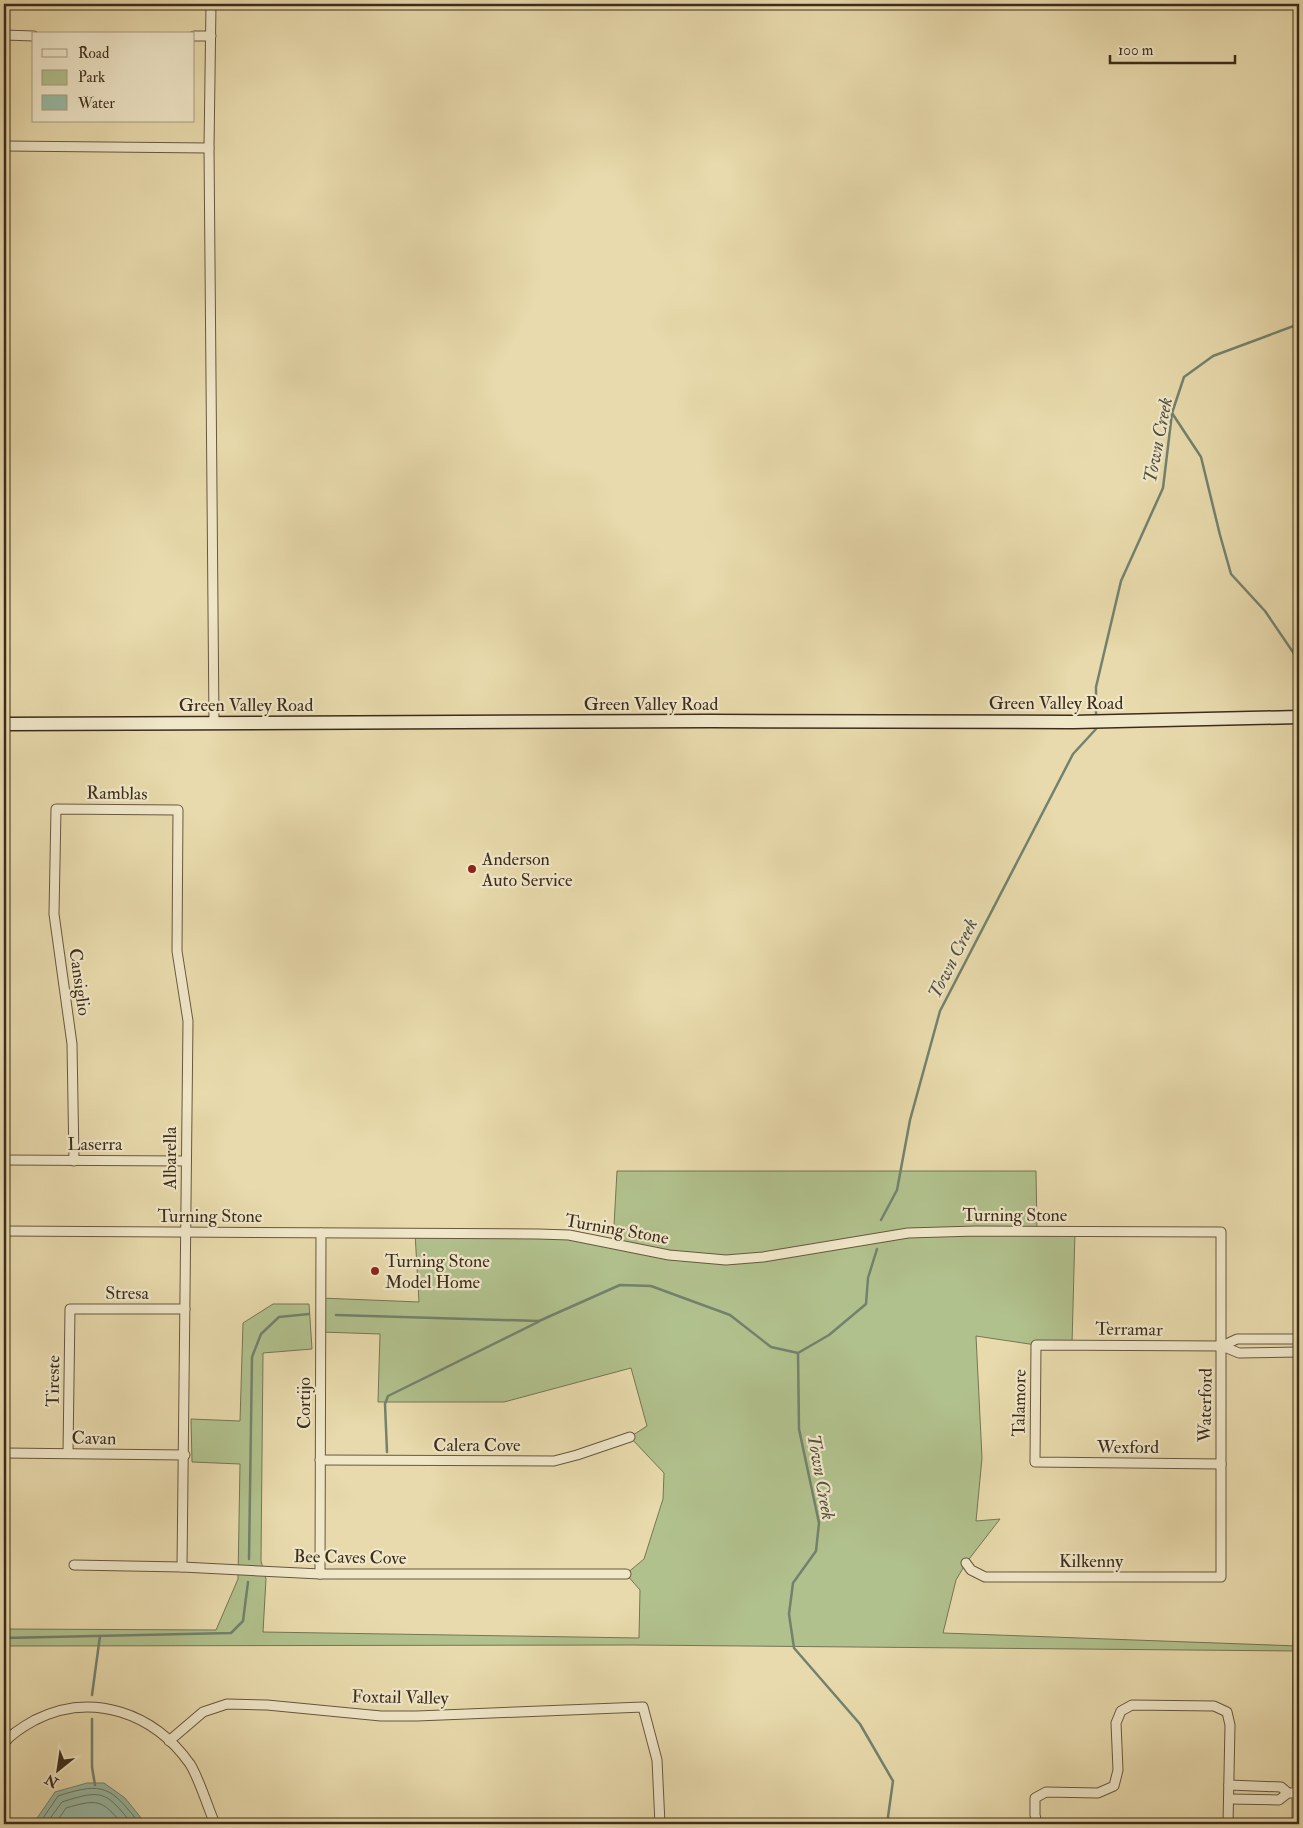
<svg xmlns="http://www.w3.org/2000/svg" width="1303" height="1828" font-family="'IM FELL Double Pica',serif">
<rect width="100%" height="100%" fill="#e8daac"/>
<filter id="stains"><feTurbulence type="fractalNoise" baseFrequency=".004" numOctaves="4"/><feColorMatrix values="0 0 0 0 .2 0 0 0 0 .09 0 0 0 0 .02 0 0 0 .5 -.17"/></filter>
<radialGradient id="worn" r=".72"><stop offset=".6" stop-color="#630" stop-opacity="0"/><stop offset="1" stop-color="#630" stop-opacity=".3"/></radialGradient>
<!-- green -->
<path fill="#b1c18d" stroke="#767654" d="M617,1171h419l1,60 38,1 -3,112 -36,1 -60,-9 6,122 -6,63 24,-2 -34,44 -10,17 -13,53 355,13v5l-664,-6 -630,1v-17l212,1 22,-51 2,-115 -48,-2 -1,-43 49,2 3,-98 30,-19h36l3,45 -49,4 -2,208 5,18 -3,53 376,6 1,-48 -14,-16 18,-15 19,-60 1,-26 -34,-36 17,-11 -16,-58 -127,34h-126l2,-68 -59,-2v-34l98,4 -4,-69 123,1 75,10z"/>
<!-- water -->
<path fill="#98bba5" stroke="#73826e" d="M87,1783h17l21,15 21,26h-113l22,-32z"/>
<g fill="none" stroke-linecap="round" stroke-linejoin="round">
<!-- shore -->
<g stroke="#6a7460" stroke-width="1">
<path d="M39,1824l19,-28c46,-15 53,-9 82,28"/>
<path d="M46,1824l16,-22c40,-13 44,-11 70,22"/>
<path d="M55,1824l11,-16c31,-9 36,-9 56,16"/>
</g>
<!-- stream -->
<g stroke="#73826e" stroke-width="2.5">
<path d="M1172,413l29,44 19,78 11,39 34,37 34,50"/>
<path d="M1096,714v-27l25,-106 42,-93 9,-75 12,-36 29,-21 86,-32"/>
<path d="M881,1220l16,-30 13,-70 30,-109 133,-257 23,-25"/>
<path d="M877,1249l-9,29 -2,26 -37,31 -31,18 1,76 20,94 -3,28 -23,32 -4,31 5,34 66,76 33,57 -6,43"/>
<path d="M336,1315l203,6 81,-36 31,1 79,29 41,32 27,6"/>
<path d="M387,1452l-2,-48 3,-8 150,-74"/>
<path d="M249,1559l3,-202 9,-23 18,-17 30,-3"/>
<path d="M4,1638l227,-5 12,-12 5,-39"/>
<path d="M92,1695l8,-59"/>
<path d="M92,1719v48l3,18"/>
</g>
<!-- street casing -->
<g stroke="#67583f" stroke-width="11">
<g id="street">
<path d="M211,4l-2,144 5,575"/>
<path d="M4,35l30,1"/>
<path d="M194,36h17"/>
<path d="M4,146l205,2"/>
<path d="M4,1160l182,1"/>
<path d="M74,1161l-2,-117 -18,-130 2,-105 122,1 -1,141 11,70 -6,546"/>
<path d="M4,1231l534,3 31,1 100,20 57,5 37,-3 145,-24 68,-2 245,1v345h-236l-14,-7 -5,-7"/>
<path d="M1222,1346l15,-7h62"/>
<path d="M4,1453l181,2"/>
<path d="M68,1453l2,-144h115"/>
<path d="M320,1460l234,1 23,-6 53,-18"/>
<path d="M1221,1464l-186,-2 1,-117 186,1 17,7 60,-1"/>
<path d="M74,1565l108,2 138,7h306"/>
<path d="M320,1574l1,-341"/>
<path d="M169,1741l34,-29 24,-8 40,1 114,11h36l226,-9 14,53 3,64"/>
<path d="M4,1743c8,-10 20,-17 31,-23 57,-29 119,-7 155,44 9,14 18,44 25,60"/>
<path d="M1229,1785l52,2 7,6"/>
<path d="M1229,1799l50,1 9,-7h9"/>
<path d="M1037,1824l-2,-9v-17l11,-6 52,1 16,-7 4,-16 -2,-47 5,-12 11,-6 82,1 13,6 3,13 -2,99"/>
<path d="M1297,1824l2,-502"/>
</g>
</g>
<!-- secondary casing -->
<g stroke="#3c2c1b" stroke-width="15">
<path id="secondary" d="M4,724l707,-3 362,1 226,-5"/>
</g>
<!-- street -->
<use href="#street" stroke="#f0e7c9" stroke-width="9"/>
<!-- secondary -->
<use href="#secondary" stroke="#f0e7c9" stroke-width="12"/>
</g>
<!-- markers -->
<g fill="#8f2418" stroke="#f0e7c9" stroke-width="2">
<circle cx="472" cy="869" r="5"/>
<circle cx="375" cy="1271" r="5"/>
</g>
<g text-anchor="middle" stroke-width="4.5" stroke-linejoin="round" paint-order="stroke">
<!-- street labels -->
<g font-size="18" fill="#3c2c1b" stroke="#f0e7c9">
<text x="1056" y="709">Green Valley Road</text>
<text x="651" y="710">Green Valley Road</text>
<text x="246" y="711">Green Valley Road</text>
<text transform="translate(117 793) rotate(1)" y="6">Ramblas</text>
<text transform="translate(80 982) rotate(82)" y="6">Cansiglio</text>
<text x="95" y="1150">Laserra</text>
<text transform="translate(170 1158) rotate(-90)" y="6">Albarella</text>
<text x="1015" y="1221">Turning Stone</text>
<text x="210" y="1222">Turning Stone</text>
<text transform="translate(617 1229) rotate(10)" y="6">Turning Stone</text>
<text x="127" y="1299">Stresa</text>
<text transform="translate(1129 1329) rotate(1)" y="6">Terramar</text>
<text transform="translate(53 1381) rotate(-89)" y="6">Tireste</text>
<text transform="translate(304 1403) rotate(-90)" y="6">Cortijo</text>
<text transform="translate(1019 1403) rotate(-89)" y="6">Talamore</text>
<text transform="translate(1205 1405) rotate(-89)" y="6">Waterford</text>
<text transform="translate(94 1438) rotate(1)" y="6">Cavan</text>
<text x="477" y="1451">Calera Cove</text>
<text x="1128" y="1453">Wexford</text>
<text transform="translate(350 1557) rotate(1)" y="6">Bee Caves Cove</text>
<text x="1091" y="1567">Kilkenny</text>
<text transform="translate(400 1697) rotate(1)" y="6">Foxtail Valley</text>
</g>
<!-- poi labels -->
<g font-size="18" fill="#3c2c1b" stroke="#f0e7c9" text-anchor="start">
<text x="482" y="865">Anderson<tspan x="482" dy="21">Auto Service</tspan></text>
<text x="385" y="1267">Turning Stone<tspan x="385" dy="21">Model Home</tspan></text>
</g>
<!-- water labels -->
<g font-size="19" font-style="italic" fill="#53503e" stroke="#f0e7c9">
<text transform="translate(1157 440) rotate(-79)" y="7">Town Creek</text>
<text transform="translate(952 958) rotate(-63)" y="7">Town Creek</text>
<text transform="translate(822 1477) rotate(80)" y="7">Town Creek</text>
</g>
</g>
<!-- margin -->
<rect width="1303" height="1828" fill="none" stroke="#e8daac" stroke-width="20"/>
<rect x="5" y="5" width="1293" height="1818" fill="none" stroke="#3c2c1b" stroke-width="2.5"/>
<rect x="10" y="10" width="1283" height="1808" fill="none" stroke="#3c2c1b"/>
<!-- legend -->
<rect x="32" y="32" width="162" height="90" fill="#f0e7c9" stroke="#a89c83"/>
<rect x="42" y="49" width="25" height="8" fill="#f0e7c9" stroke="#a89c83"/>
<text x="78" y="58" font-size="15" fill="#3c2c1b">Road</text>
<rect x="42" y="70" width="25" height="15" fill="#b1c18d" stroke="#a89c83"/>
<text x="78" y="82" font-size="15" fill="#3c2c1b">Park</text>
<rect x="42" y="95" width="25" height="15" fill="#98bba5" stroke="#a89c83"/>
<text x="78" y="108" font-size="15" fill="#3c2c1b">Water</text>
<!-- north arrow -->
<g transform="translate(58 1770) rotate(210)" stroke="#f0e7c9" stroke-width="4" paint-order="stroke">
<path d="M0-4L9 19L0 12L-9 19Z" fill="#3c2c1b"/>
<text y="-8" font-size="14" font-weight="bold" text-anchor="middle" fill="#3c2c1b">N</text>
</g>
<!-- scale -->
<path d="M1110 55v8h125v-8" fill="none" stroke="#3c2c1b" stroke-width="2.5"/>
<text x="1118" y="55" font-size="15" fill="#3c2c1b" stroke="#f0e7c9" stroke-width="4" paint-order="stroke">100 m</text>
<rect width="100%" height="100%" filter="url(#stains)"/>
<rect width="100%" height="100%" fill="url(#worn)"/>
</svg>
